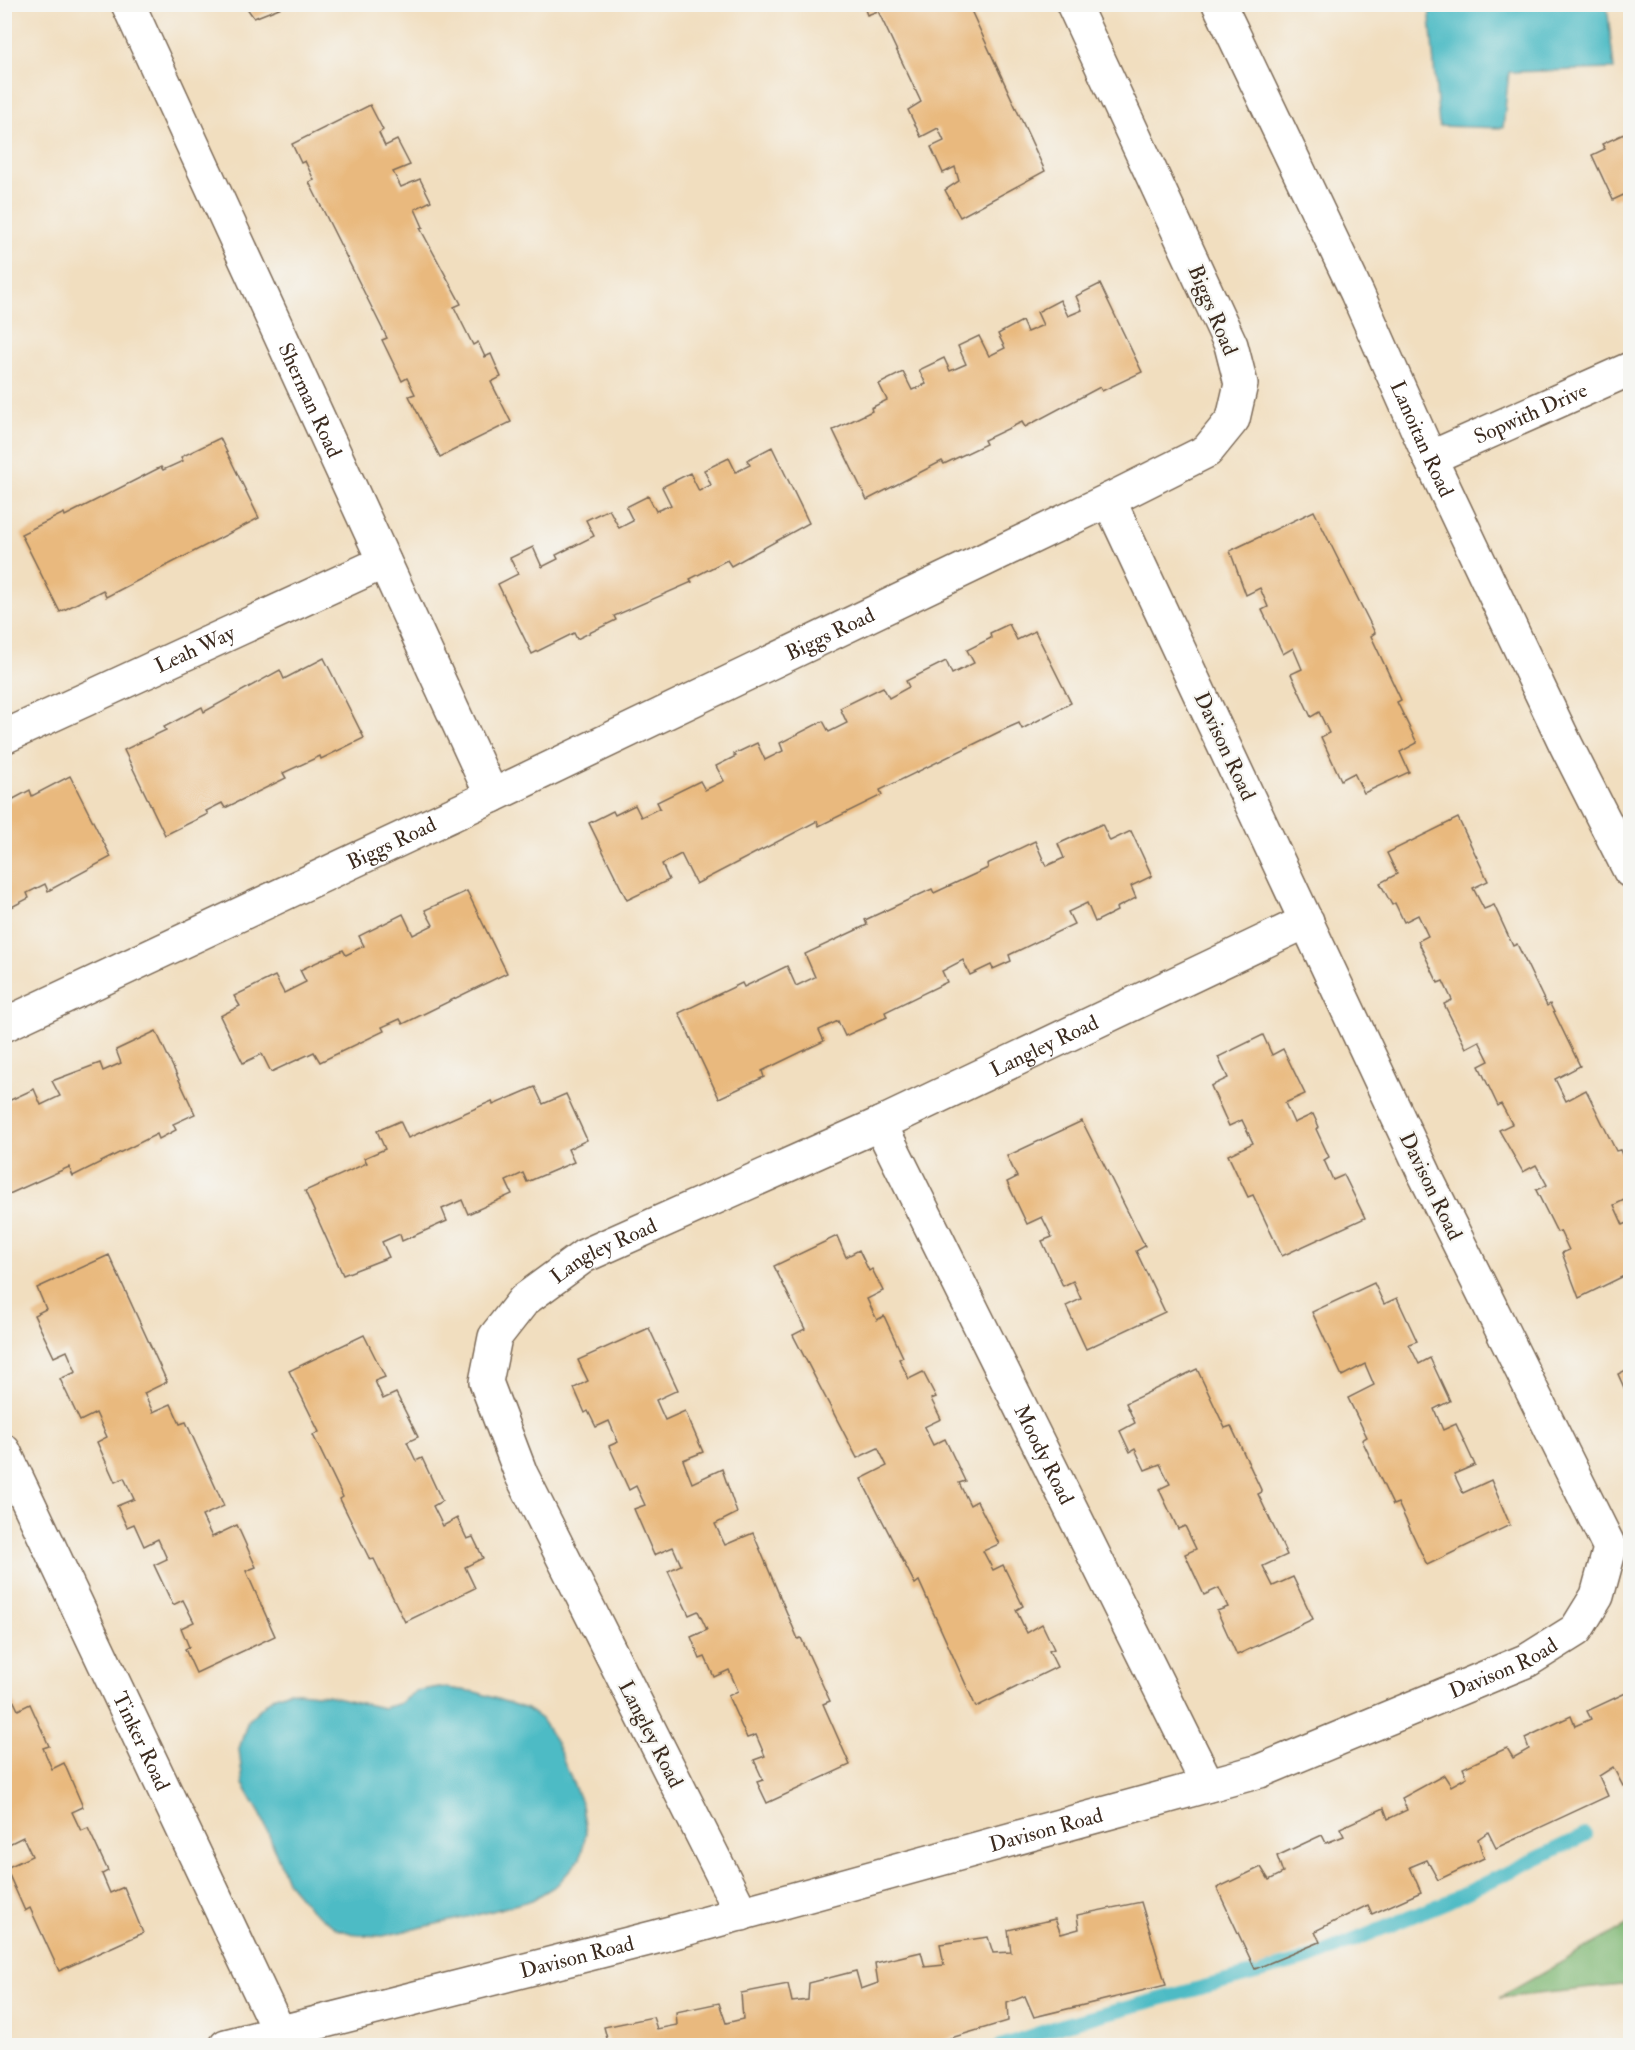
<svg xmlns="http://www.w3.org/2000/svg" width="1635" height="2050" font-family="'IM FELL Double Pica',serif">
<rect width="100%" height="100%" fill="#f6f6f2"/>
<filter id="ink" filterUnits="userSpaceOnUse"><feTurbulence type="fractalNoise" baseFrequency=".0167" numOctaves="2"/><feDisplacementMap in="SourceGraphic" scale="12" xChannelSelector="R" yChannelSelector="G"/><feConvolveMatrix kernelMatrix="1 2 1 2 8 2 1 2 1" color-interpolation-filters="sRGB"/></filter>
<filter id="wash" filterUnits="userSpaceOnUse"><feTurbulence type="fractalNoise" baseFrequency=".008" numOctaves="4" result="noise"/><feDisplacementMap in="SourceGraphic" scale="24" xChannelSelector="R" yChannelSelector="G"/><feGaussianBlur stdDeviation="1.35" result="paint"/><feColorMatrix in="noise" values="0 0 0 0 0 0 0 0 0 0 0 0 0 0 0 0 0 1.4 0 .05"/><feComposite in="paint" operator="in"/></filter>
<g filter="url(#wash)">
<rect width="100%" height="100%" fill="#f1debf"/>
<!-- forest -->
<path fill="#80b875" stroke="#5e714a" stroke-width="1.5" d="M1630,1923v61l-131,14z"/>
<!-- water -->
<g fill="#4dbbc5" stroke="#447272" stroke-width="1.5">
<path d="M1429,5h178l7,64 -105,3 -6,56 -64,-2z"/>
<path d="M439,1687l37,5 51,17 14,10 15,23 26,63 4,28 -6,26 -23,26 -25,15 -47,13 -102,23 -25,-1 -21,-6 -28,-21 -21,-25 -27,-68 -18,-31 -4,-35 9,-29 25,-23 16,-6 38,4 56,13 15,-4 18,-13z"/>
</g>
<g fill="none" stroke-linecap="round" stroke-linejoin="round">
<!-- stream -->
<path stroke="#4dbbc5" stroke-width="14" d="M1001,2046l62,-21 248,-67 138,-57 136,-66"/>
</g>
<g id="blocks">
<!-- building -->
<g fill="#e9b97e">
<path d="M244,4h43v1l-33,13z"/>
<path d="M863,4h105l77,167 -85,46 -15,-27 14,-9 -4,-14 -12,6 -12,-26 13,-6 -6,-13 -17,9 -13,-27 13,-8 -43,-91 -11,4z"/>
<path d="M370,105l13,25 -4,3 6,13 12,-6 13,25 -17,7 8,15 19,-8 11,22 -16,8 8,18 -3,1 41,76 -7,3 19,38 5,-3 7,15 6,-3 10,23 -10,5 20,40 -71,35 -31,-61 6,-2 -8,-16 -5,3 -20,-41 5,-2 -78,-156 5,-2 -9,-19 -4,2 -9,-19z"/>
<path d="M1628,132l2,4v56l-17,8 -21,-45 13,-6 -3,-5z"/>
<path d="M1100,284l42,88 -40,19 -2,-4 -75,40 -3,-5 -38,18 2,4 -42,20 -2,-3 -75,39 -34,-70 39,-19 -1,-3 16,-8 -8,-16 24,-12 9,18 14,-6 -7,-14 25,-12 6,13 16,-7 -8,-18 21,-10 10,20 16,-8 -7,-14 24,-13 5,11 16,-7 -6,-13 23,-12 8,16 14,-6 -6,-14z"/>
<path d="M220,438l39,80 -153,79 -3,-7 -43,22 -39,-78 43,-21 1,3 96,-49 2,3 20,-9 -2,-4z"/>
<path d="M772,447l37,76 -78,43 -4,-6 -37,19 2,3 -78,34 2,4 -39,19 -3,-6 -42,21 -34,-70 20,-10 -8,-16 23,-11 9,20 16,-8 -2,-4 38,-19 -8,-16 23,-11 10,19 14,-7 -7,-14 22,-11 8,15 15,-6 -9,-18 28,-14 9,18 12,-6 -7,-15 25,-12 7,14 14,-7 -3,-5z"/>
<path d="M1314,511l61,122 -4,3 30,64 -4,2 20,41 -17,9 9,20 -45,21 -10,-20 -13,7 -20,-43 8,-4 -10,-21 -8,5 -20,-43 11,-5 -9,-21 -10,6 -21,-44 6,-3 -8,-19 -14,7 -16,-44z"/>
<path d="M1009,624l8,16 18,-9 36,72 -49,26 -3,-6 -16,7 -123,60 2,5 -63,31 -2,-5 -121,63 -15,-30 -19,10 7,16 -42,20 -38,-77 24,-12 2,4 20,-10 6,12 19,-9 -3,-6 43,-21 5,9 19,-9 -8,-15 20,-10 -2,-2 23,-11 8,17 18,-9 -3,-8 43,-22 6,11 18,-9 -7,-15 43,-21 6,11 20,-11 -3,-6 40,-20 6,13 22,-11 -7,-13 24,-12 -1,-5z"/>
<path d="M324,658l40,80 -43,21 -1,-3 -37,17 3,5 -61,30 -3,-5 -16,8 2,3 -43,21 -41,-85 42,-20 -2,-3 38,-20 2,5 76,-42 4,9z"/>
<path d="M70,776l41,81 -63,34 -3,-7 -18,9 2,5 -25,13v-107l26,-14 2,6z"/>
<path d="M1458,818l30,63 -15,7 11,21 10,-4 19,41 4,-2 30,62 3,-2 30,62 -25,13 11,22 20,-11 30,61 4,-1 10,23v24l-16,8 9,20 7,-3v51l-51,25 -17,-45 7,-3 -9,-19 -3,1 -21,-42 11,-5 -11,-20 -13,7 -24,-42 13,-6 -11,-20 -3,2 -19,-40 10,-5 -10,-20 -13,7 -22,-44 8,-4 -9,-19 -5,2 -20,-42 10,-5 -10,-21 -14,7 -9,-19 -3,2 -12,-22 17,-9 -10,-21z"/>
<path d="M1102,824l8,17 21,-10 21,45 -21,10 5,12 -20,10 1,3 -22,11 -8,-19 -19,9 6,12 -65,31 2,6 -18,8 -2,-4 -21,10 -7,-15 -21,11 5,11 -62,30 2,5 -42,19 -7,-15 -19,9 5,11 -62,30 2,6 -45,21 -40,-85 63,-30 2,4 43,-21 9,20 19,-9 -10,-23 62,-29 -2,-5 67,-31 2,4 54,-25 -1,-4 48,-23 11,25 18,-8 -6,-14z"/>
<path d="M467,891l40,82 -104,51 -3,-5 -18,8 2,4 -64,31 -6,-10 -43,20 -9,-18 -19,9 -23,-47 20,-10 -6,-10 41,-20 9,17 22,-11 -6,-12 43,-20 3,5 18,-9 -5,-10 44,-22 10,21 20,-10 -8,-15z"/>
<path d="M156,1031l39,83 -22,10 3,6 -17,9 -2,-5 -84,42 -4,-9 -62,28 -3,-5v-87l30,-14 7,16 19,-9 -8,-15 48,-18 3,8 18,-8 -5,-13z"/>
<path d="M1263,1035l9,20 11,-6 22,45 -20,9 9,20 19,-9 6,13 -3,2 13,28 -5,3 9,20 11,-5 21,43 -83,38 -29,-61 -5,2 -20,-42 25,-12 -11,-23 -13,6 -18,-40 17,-8 -10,-21z"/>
<path d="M535,1087l8,17 23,-10 21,46 -19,9 6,13 -47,20 -4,-9 -17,8 6,13 -44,20 -6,-14 -20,9 5,12 -45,20 -2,-7 -18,8 7,15 -46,18 -38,-84 62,-28 -3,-5 21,-9 -8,-18 23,-10 8,17 84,-37 1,4z"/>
<path d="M1082,1121l63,125 -9,5 29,61 -79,37 -20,-43 15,-7 -8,-18 -10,5 -21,-45 10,-4 -10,-20 -15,7 -20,-42 10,-5 -10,-21z"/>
<path d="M837,1236l9,21 13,-7 10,21 3,-2 11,22 -16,8 10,21 7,-4 19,41 -4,2 10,20 14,-7 13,25 -5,2 10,20 -17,8 9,18 12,-6 20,42 -6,2 11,22 7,-4 22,43 -16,7 10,19 10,-5 20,41 -7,4 11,23 15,-9 12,25 -5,2 8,16 -81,40 -57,-126 -4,3 -54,-105 26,-13 -9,-18 -21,10 -64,-123 12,-6 -31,-63z"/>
<path d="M109,1255l58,127 -23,11 9,19 18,-8 9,20 6,-2 38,84 -22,10 10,21 25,-12 19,42 -10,4 29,65 -79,37 -11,-24 4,-2 -8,-19 13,-6 -11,-22 -10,5 -19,-40 13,-6 -9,-20 -14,7 -10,-22 -7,3 -10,-21 17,-7 -10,-21 -9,4 -18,-40 10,-5 -11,-24 -16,8 -20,-42 16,-7 -9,-21 -13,6 -20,-42 12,-6 -9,-21z"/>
<path d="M1374,1283l10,21 13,-6 20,43 -8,3 10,20 11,-6 20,43 -16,8 9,21 13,-6 19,41 -21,9 9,19 28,-13 19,45 -83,40 -29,-62 -5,2 -31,-65 5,-3 -19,-39 26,-13 -9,-21 -23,12 -30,-64z"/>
<path d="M649,1328l29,62 -22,10 9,20 20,-9 18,41 -20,8 9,23 30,-14 15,44 -22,11 10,21 28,-12 45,106 3,-1 29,63 -7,3 27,61 -83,38 -10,-21 6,-2 -9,-20 11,-4 -9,-21 -9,3 -19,-42 10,-5 -9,-21 -15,7 -9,-20 -5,2 -9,-22 16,-7 -9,-19 -9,4 -21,-44 13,-6 -8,-18 -19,8 -20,-46 11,-4 -9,-19 -7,4 -20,-44 9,-4 -9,-21 -13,6 -8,-16 -3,2 -11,-25 14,-7 -10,-21z"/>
<path d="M364,1335l21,42 -10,4 8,18 13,-6 22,44 -11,5 9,19 6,-3 20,43 -9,5 10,20 14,-8 10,21 6,-2 10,21 -18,9 10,21 -70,34 -31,-63 -4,1 -30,-61 3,-2 -30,-62 6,-3 -30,-61z"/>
<path d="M1630,1368v33l-12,-27z"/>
<path d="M1197,1369l28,59 6,-2 31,66 -4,2 29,61 -24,11 10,20 20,-9 20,42 -76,36 -20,-44 11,-4 -9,-19 -15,7 -19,-41 11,-5 -11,-23 -7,3 -19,-40 11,-5 -10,-20 -15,6 -10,-21 -5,3 -10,-21 15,-8 -9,-20z"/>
<path d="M8,1689l10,21 12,-6 19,42 -6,2 9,21 12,-6 19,44 -11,5 9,19 7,-3 20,43 -6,3 8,19 14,-6 19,46 -84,38 -29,-63 -5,3 -19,-43 26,-12 -9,-19 -18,9v-156z"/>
<path d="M1630,1691v92l-7,3 -10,-19 -14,9 9,20 -112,52 -8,-16 -10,7 6,19 -46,22 -11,-20 -17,7 11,25 -49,22 -4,-9 -53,26 5,11 -65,27 -38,-81 44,-21 8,13 14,-7 -6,-17 45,-21 4,8 18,-7 -4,-8 44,-20 4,11 19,-9 -5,-12 42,-23 7,11 16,-9 -4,-9 44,-20 6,10 16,-9 -4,-11 46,-22 4,10 16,-7 -4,-8z"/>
<path d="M1141,1902l25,83 -132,32 -9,-21 -18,7 1,18 -84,25h-101l-1,-2 -8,2h-205l-5,-19 49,-10 4,12 20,-4 -1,-13 43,-9 7,20 17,-4 -2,-26 47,-9 4,18 16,-2 1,-17 47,-12 5,18 17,-6 -3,-20 46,-11 4,15 19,-2 -4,-21 48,-7 5,16 18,-1 -3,-22 47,-11 6,15 18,-5 -2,-14z"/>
</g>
</g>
</g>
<g filter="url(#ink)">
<use href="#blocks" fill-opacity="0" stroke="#7b6956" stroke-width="1.5"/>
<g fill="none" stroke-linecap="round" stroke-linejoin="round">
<!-- minor casing -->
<g stroke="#7b6956" stroke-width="36">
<g id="minor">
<path id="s1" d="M128,4l364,792"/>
<path id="s2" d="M1219,4l138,289 73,165 136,287 64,126"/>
<path id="s3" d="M1430,458l200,-89"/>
<path id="s4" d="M4,737l380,-175"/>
<path id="s5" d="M4,1025l488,-229 617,-296 98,-49 26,-32 8,-35 -10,-39 -158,-341"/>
<path id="s6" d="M880,1124l328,661"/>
<path id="s7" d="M4,1451l275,581"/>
<path id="s8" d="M742,1914l-221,-440 -35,-92 9,-45 29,-37 60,-44 296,-132 427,-203"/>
<path id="s9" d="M226,2046l430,-109 604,-166 268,-111 48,-30 21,-34 13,-48 -185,-373 -316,-675"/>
</g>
</g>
<!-- minor -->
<use href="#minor" stroke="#fff" stroke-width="33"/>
</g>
</g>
<g text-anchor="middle" stroke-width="4.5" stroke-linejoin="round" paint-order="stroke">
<!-- street labels -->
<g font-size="21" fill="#3b2a1e" stroke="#f6f6f2">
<text transform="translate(1213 310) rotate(67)" y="7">Biggs Road</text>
<text dy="7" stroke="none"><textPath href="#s1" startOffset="436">Sherman Road</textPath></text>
<text dy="7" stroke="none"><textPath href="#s3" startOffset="110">Sopwith Drive</textPath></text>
<text dy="7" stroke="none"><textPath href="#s2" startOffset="480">Lanoitan Road</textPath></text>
<text dy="7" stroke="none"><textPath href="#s5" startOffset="914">Biggs Road</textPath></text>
<text dy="7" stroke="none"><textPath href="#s4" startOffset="210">Leah Way</textPath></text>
<text transform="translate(1225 746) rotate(65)" y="7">Davison Road</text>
<text dy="7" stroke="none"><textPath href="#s5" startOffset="428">Biggs Road</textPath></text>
<text dy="7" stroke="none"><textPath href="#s8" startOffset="1264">Langley Road</textPath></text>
<text transform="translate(1431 1186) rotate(64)" y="7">Davison Road</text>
<text dy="7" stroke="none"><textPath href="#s8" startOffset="778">Langley Road</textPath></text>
<text dy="7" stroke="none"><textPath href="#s6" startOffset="369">Moody Road</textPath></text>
<text dy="7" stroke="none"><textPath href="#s9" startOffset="1334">Davison Road</textPath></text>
<text transform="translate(651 1734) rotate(63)" y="7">Langley Road</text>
<text dy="7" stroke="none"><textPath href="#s7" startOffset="321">Tinker Road</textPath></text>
<text dy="7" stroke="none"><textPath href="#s9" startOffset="848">Davison Road</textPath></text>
<text dy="7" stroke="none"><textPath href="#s9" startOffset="362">Davison Road</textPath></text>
</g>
</g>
<!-- margin -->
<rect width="1635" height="2050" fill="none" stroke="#f6f6f2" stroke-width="24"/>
</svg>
